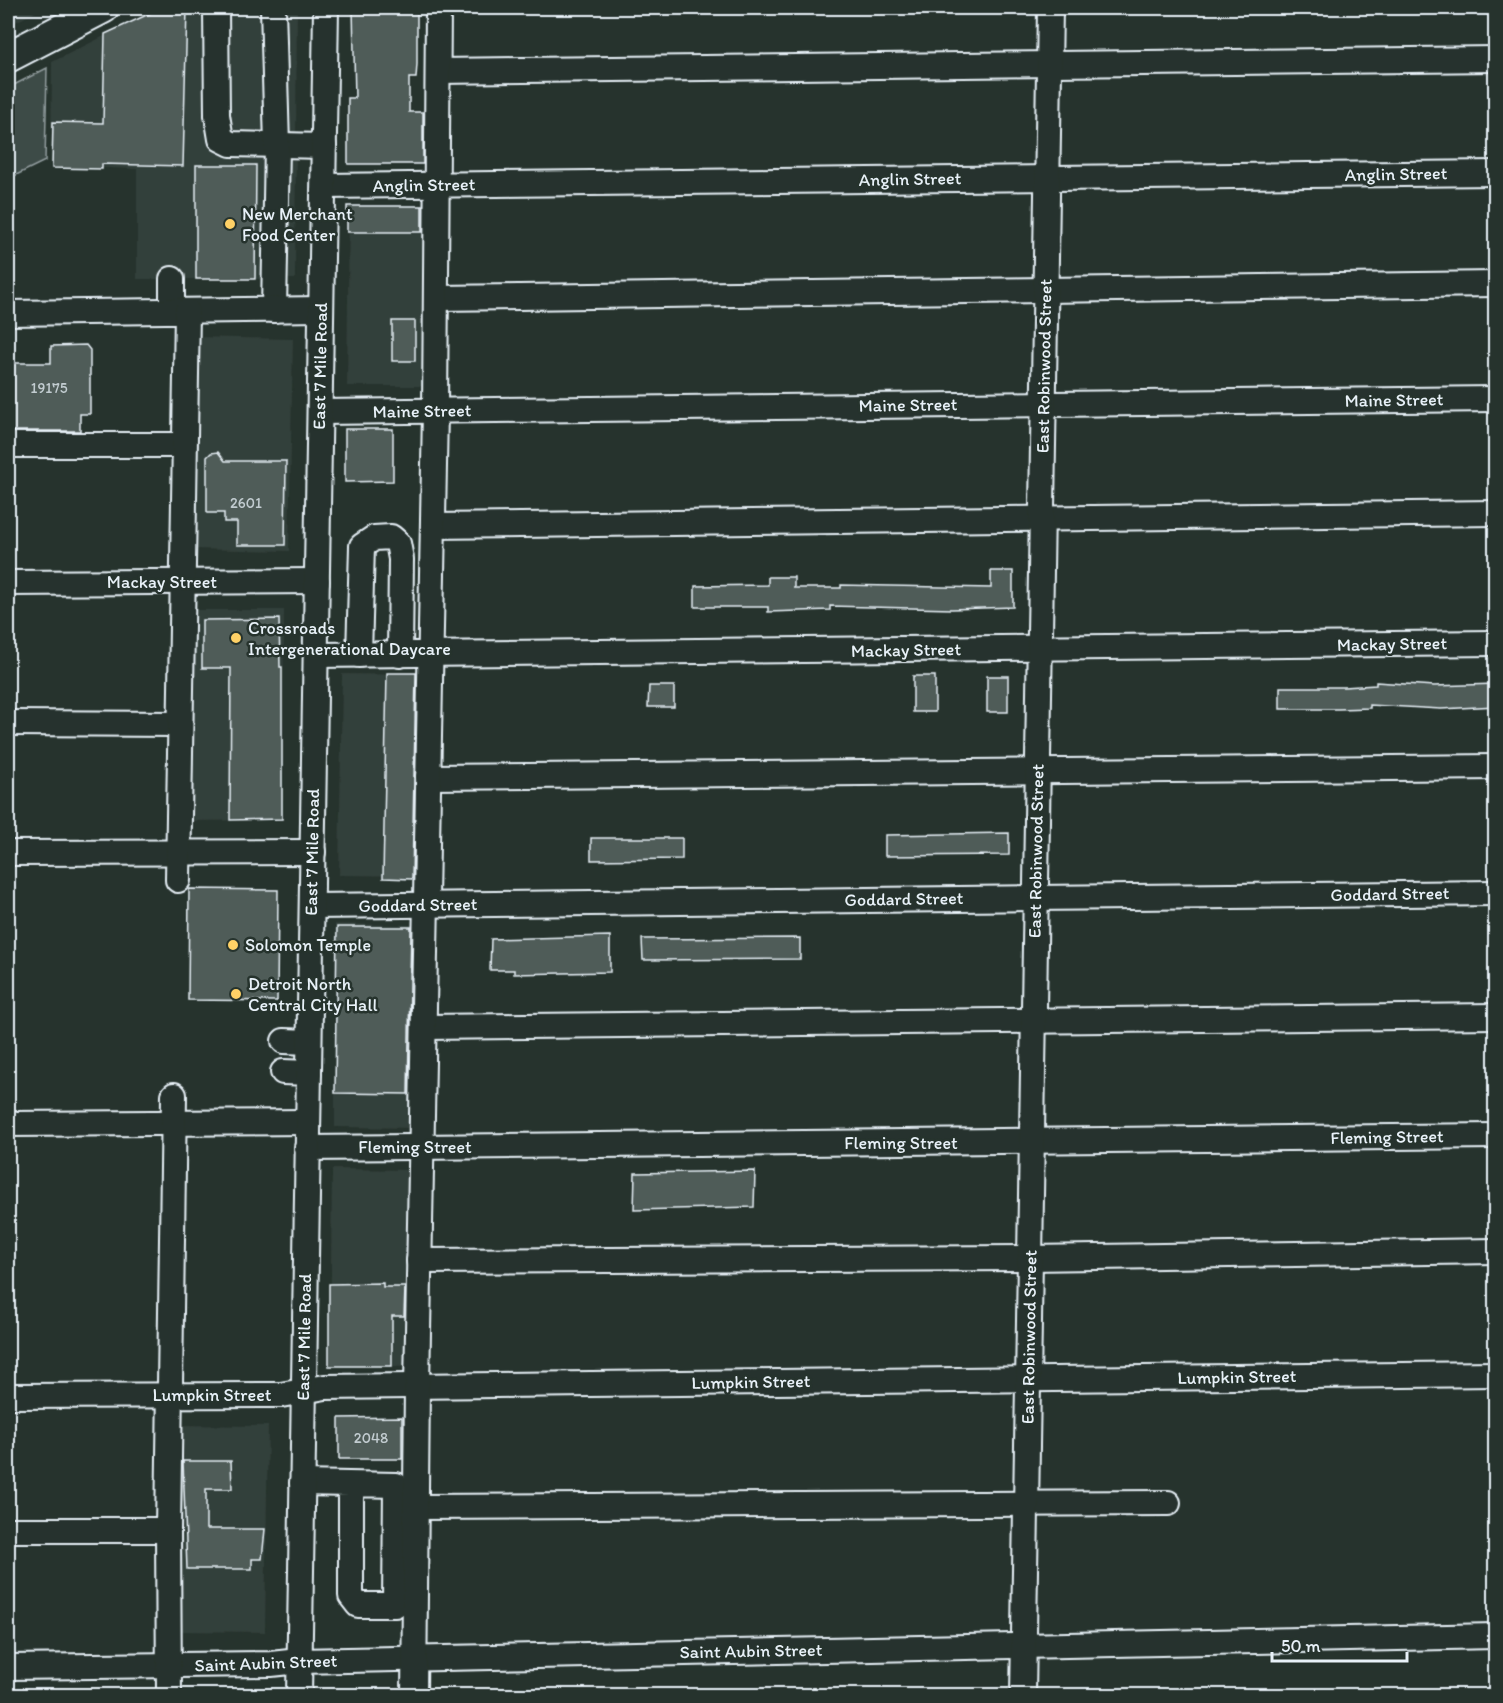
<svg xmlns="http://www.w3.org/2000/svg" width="1503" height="1703" font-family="Itim,sans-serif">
<rect width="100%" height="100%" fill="#26332d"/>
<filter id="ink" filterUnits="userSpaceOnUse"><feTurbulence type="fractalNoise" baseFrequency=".0167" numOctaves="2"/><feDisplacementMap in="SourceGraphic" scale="12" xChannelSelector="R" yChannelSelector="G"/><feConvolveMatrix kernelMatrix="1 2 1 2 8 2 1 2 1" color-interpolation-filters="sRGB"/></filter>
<g filter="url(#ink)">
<!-- built -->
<g fill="#333f3a">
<path d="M8,8h35l-35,18z"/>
<path d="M160,8h137l-2,271h-158v-110l-86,-3 1,-104z"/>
<path d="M349,205h74v181h-76z"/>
<path d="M194,337l99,2 -4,212 -98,-2z"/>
<path d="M188,610h96l-1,210 -97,1z"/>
<path d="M342,674l80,1 -3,201 -80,-1z"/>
<path d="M335,924l85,1 -1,203 -84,-1z"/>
<path d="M332,1169l84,1 -2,197 -84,-1z"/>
<path d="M176,1425l92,1 -3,206 -92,-1z"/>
</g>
<!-- green -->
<path fill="#3e4b47" stroke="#939ea0" stroke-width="1.5" d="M47,68l-2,93 -37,18v-91z"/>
<!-- building -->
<g fill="#505c59" stroke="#e8f1f8" stroke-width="1.5">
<path d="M162,8h25l-4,158 -81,-2v5l-50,-1 1,-46 50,1 2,-89z"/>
<path d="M353,8h64v56l-1,14h-7v34h14v52h-75v-66h7z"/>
<path d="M196,165h60l-1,114h-59z"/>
<rect x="347" y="206" width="75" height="26"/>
<rect x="392" y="321" width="23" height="40"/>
<path d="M86,345l4,5v64h-10v17h-72v-68h43v-17z"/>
<path d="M345,429h48v52l-48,1z"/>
<path d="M218,452l7,9h61l-1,84h-48v-23h-13v-9h-17v-56l4,-4z"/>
<path d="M991,571h22v36l-61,2 -122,-3v4l-62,2v-5h-73v-21l73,-1v-8h26v11h47v-3l150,3z"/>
<path d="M279,619l1,48h2v152l-52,1 1,-152h-29v-48z"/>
<path d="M387,673h29l-4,206 -29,-1z"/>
<rect x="913" y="676" width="22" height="36"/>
<rect x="987" y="676" width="21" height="36"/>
<path d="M1376,682l58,4 62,-2v22l-55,3 -71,-4v3l-32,1h-58v-22h64l32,-2z"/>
<path d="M649,686h25v21h-26z"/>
<path d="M1009,833v22l-124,1v-21z"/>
<path d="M591,838h91v21l-91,1z"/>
<path d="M189,889l89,1 -1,111 -89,-1z"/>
<path d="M337,927h74l-3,167 -73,-1z"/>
<path d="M610,936v36l-96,2v-4h-24l1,-31z"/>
<path d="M800,938v21l-157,1 -1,-21z"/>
<path d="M755,1171l-1,36 -120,3 1,-37z"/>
<path d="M383,1283v4h22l-1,29h-12v50h-63v-82z"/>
<path d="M402,1417v42h-63v-41z"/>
<path d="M183,1461h48l1,28h-26v40h59l-3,30h-10v10h-65z"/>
</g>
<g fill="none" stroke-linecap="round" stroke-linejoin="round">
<!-- minor casing -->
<g stroke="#e8f1f8" stroke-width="28">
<g id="minor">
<path d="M216,8l1,107 4,24 10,5 93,2"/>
<path d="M273,8l4,137 -3,165"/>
<path d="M438,71l1058,-12"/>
<path d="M324,186l1172,-13"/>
<path d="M172,279v32"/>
<path d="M437,298l1059,-14"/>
<path d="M8,313l313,-4"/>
<path d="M320,412l1176,-13"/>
<path d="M8,445h176"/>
<path d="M433,526l1063,-13"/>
<path d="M8,583l309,-2"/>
<path d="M316,655l1180,-12"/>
<path d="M359,655l3,-109 12,-8 17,-1 7,6 3,16 -1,96"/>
<path d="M8,723l171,1"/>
<path d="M428,777l1068,-10"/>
<path d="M8,853l305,-1"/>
<path d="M178,880l9,-569"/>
<path d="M312,906l1184,-13"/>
<path d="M424,1027l1072,-11"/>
<path d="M284,1041l25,1"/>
<path d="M283,1072l26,1"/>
<path d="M8,1124l300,-2"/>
<path d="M307,1148l1189,-12"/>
<path d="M419,1261l611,-3 466,-7"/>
<path d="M8,1396l273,-1 44,-8 1171,-13"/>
<path d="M302,1483l94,2 -1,120h-37l-7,-9v-111"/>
<path d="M416,1507l752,-4"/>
<path d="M8,1530h160"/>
<path d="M8,1667l263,-3 28,-3 1197,-25"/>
<path d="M169,1696l-1,-166 6,-435"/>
<path d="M299,1696l27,-1688"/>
<path d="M414,1696l3,-310 18,-975 3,-403"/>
<path d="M1023,1696l27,-1688"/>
</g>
</g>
<!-- major casing -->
<g stroke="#e8f1f8" stroke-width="34">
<path id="major" d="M8,57l95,-49"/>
</g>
<!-- minor -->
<use href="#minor" stroke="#26332d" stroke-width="24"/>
<!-- major -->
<use href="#major" stroke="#26332d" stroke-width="30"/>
</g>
</g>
<!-- markers -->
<g fill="#ffd166" stroke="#26332d" stroke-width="2">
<circle cx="230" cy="224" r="6"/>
<circle cx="236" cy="638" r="6"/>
<circle cx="233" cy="945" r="6"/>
<circle cx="236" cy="994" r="6"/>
</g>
<g text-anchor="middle" stroke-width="5" stroke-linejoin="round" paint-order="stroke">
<!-- number labels -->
<g font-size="15" fill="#c2ccd0">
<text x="49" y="393">19175</text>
<text x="246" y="508">2601</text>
<text x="371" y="1443">2048</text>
</g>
<!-- street labels -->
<g font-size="18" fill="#e8f1f8" stroke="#26332d">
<text transform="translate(1396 174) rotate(-1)" y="6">Anglin Street</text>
<text transform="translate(910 179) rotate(-1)" y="6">Anglin Street</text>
<text transform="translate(424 185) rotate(-1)" y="6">Anglin Street</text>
<text transform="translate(320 366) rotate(-89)" y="6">East 7 Mile Road</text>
<text transform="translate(1044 366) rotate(-89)" y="6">East Robinwood Street</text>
<text transform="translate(1394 400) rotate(-1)" y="6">Maine Street</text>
<text transform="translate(908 405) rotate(-1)" y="6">Maine Street</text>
<text transform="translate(422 411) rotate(-1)" y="6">Maine Street</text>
<text x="162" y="588">Mackay Street</text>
<text transform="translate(1392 644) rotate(-1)" y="6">Mackay Street</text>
<text transform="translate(906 650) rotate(-1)" y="6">Mackay Street</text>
<text transform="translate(1036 851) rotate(-89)" y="6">East Robinwood Street</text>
<text transform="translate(312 852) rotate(-89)" y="6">East 7 Mile Road</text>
<text transform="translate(1390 894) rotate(-1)" y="6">Goddard Street</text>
<text transform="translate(904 899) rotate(-1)" y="6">Goddard Street</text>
<text transform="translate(418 905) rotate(-1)" y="6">Goddard Street</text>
<text transform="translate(1387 1137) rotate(-1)" y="6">Fleming Street</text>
<text x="901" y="1149">Fleming Street</text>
<text x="415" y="1153">Fleming Street</text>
<text transform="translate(304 1337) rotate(-89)" y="6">East 7 Mile Road</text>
<text transform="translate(1029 1337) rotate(-89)" y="6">East Robinwood Street</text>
<text transform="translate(1237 1377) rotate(-1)" y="6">Lumpkin Street</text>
<text transform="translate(751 1382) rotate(-1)" y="6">Lumpkin Street</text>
<text x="212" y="1401">Lumpkin Street</text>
<text transform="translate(751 1651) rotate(-1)" y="6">Saint Aubin Street</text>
<text transform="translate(266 1663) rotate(-2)" y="6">Saint Aubin Street</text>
</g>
<!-- poi labels -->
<g font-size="18" fill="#e8f1f8" stroke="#26332d" text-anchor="start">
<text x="242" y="220">New Merchant<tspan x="242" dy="21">Food Center</tspan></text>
<text x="248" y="634">Crossroads<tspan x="248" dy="21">Intergenerational Daycare</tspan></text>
<text x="245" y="951">Solomon Temple</text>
<text x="248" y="990">Detroit North<tspan x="248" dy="21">Central City Hall</tspan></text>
</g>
</g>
<!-- margin -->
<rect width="1503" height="1703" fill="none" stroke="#26332d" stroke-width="30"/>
<rect x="15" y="15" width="1473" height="1673" fill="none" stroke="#e8f1f8" stroke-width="2" filter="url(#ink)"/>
<!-- scale -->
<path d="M1272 1652v9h135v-9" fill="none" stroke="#e8f1f8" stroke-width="3"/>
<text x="1281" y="1652" font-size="18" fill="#e8f1f8" stroke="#26332d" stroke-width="4.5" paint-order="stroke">50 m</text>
</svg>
